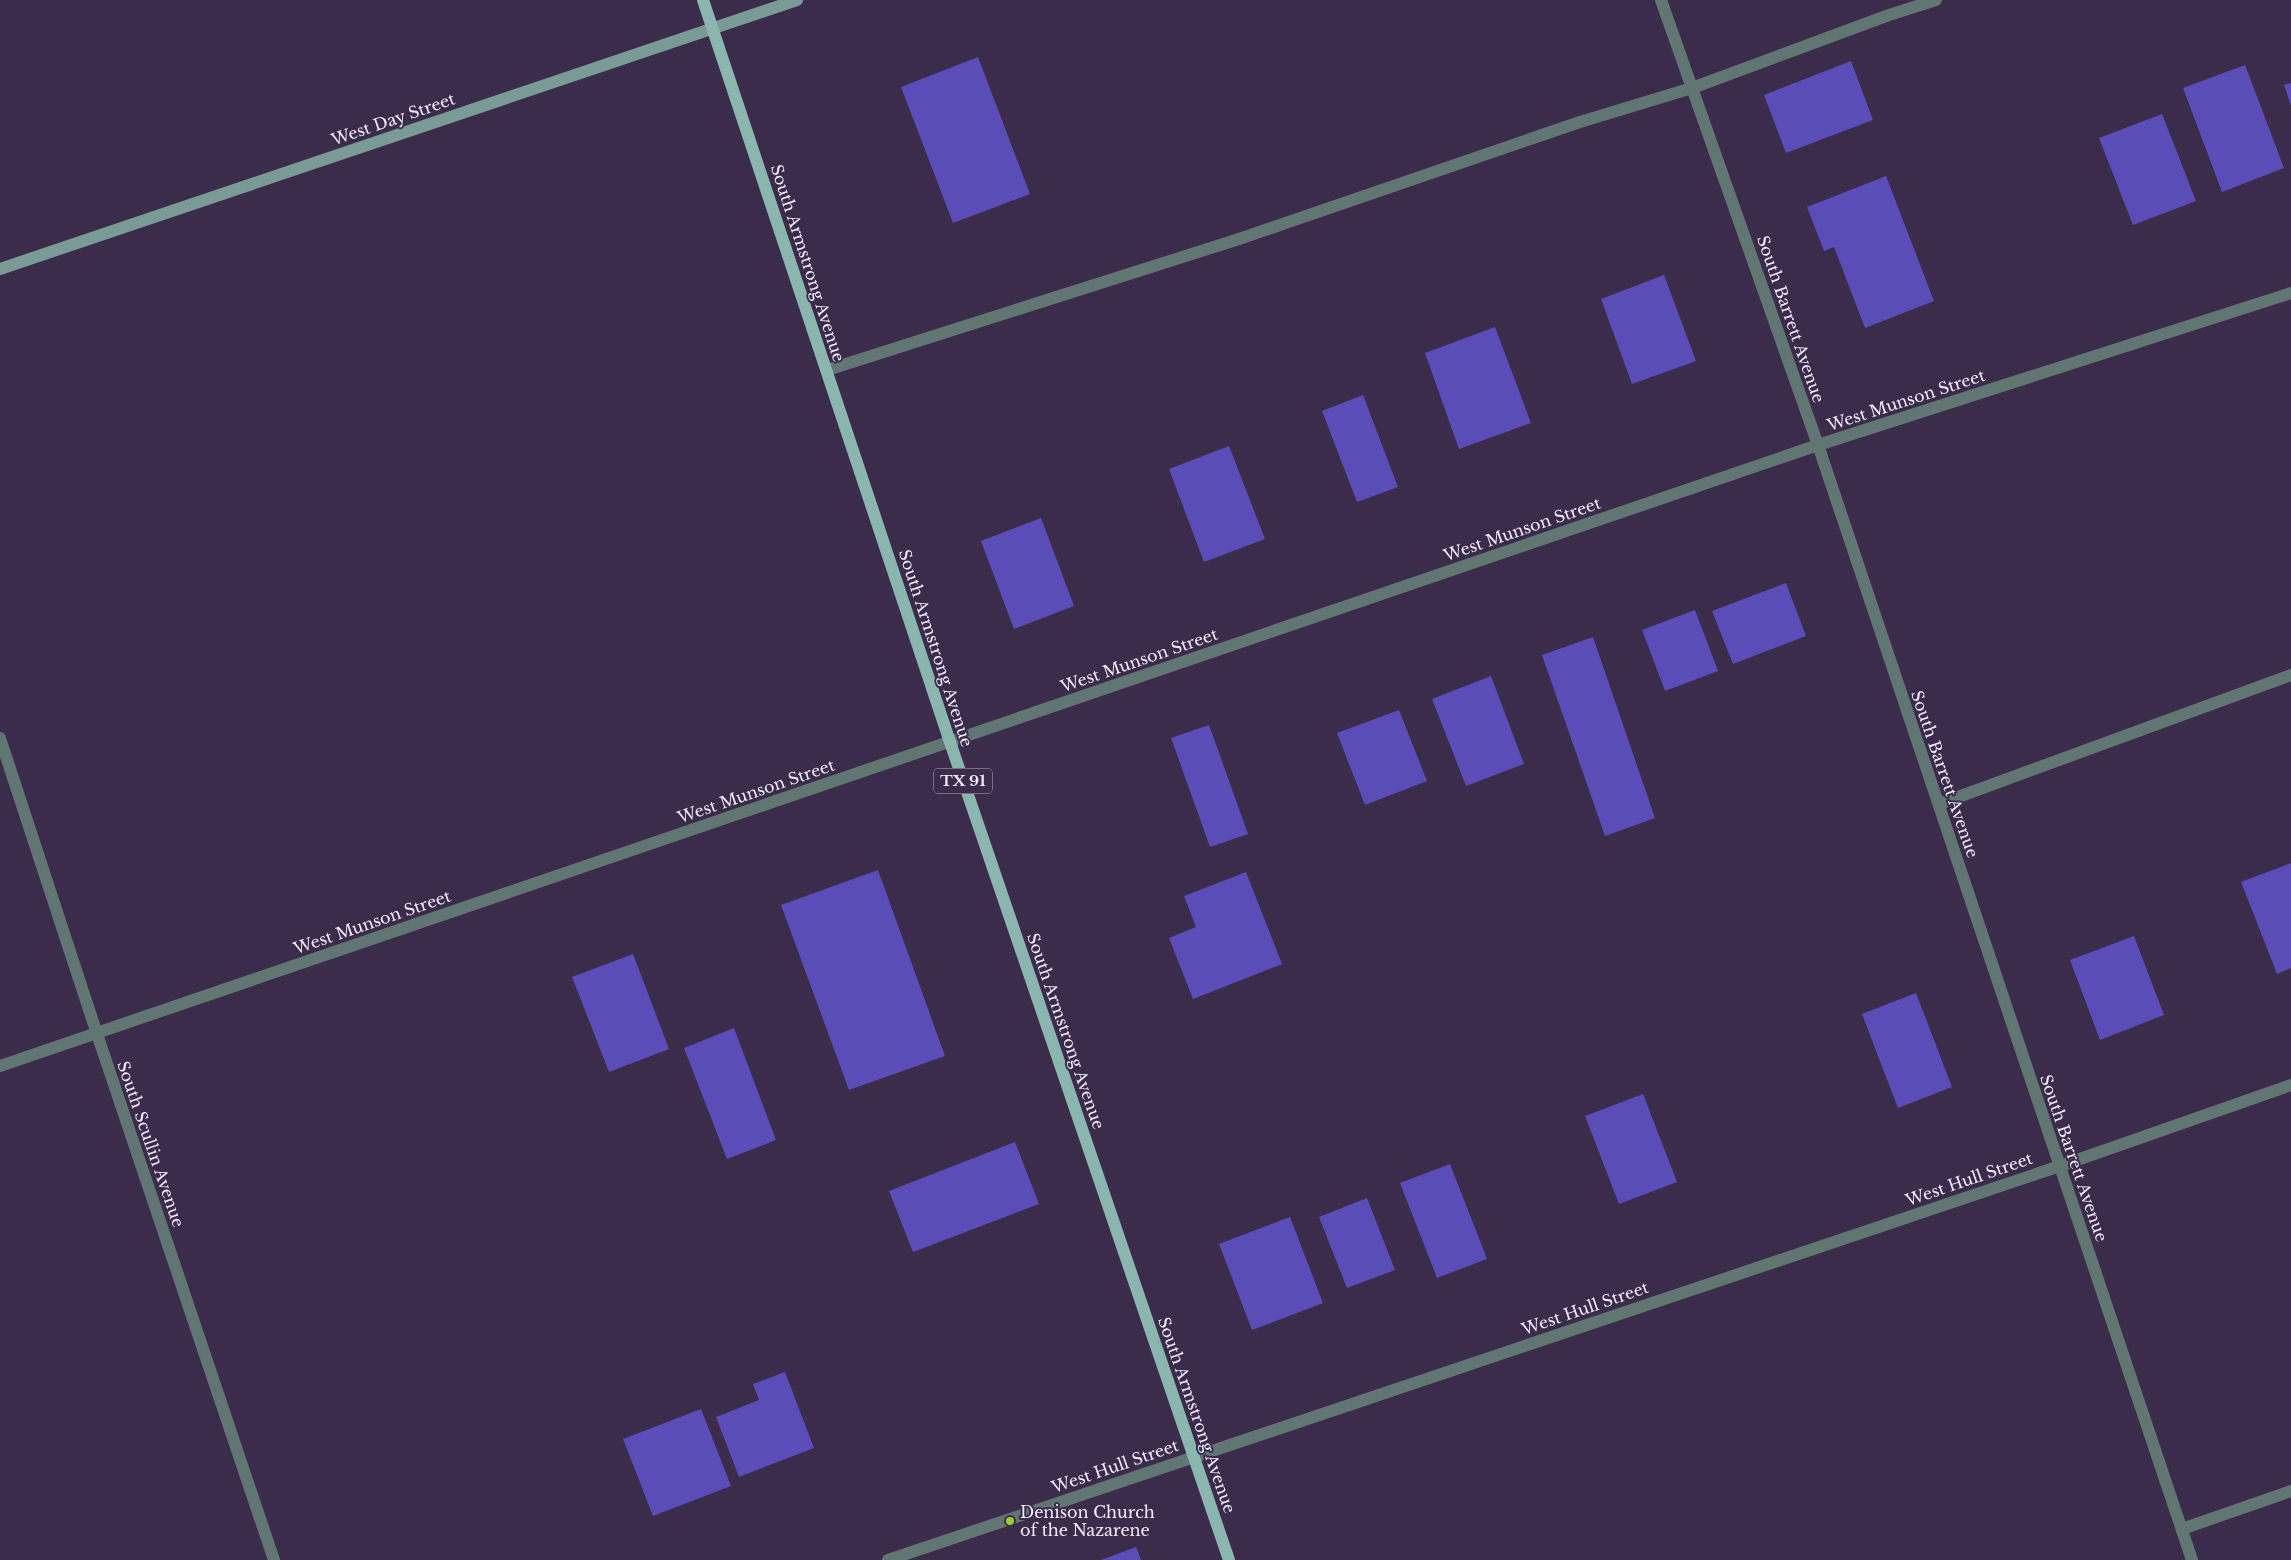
<svg xmlns="http://www.w3.org/2000/svg" width="2291" height="1560" font-family="'Libre Baskerville',serif">
<rect width="100%" height="100%" fill="#3a2c4a"/>
<!-- building -->
<g fill="#5b4db8">
<path d="M978,57l52,137 -77,29 -52,-136z"/>
<path d="M1851,61l22,59 -87,33 -22,-58z"/>
<path d="M2245,65l39,103 -62,24 -39,-104z"/>
<path d="M2291,83v23l-7,-21z"/>
<path d="M2162,114l34,87 -63,24 -34,-87z"/>
<path d="M1886,176l48,125 -69,27 -31,-81 -10,4 -17,-44z"/>
<path d="M1664,275l32,86 -64,23 -31,-85z"/>
<path d="M1495,327l36,96 -72,26 -34,-96z"/>
<path d="M1363,395l35,92 -41,15 -35,-91z"/>
<path d="M1229,446l36,93 -61,23 -35,-93z"/>
<path d="M1041,518l33,88 -60,23 -33,-88z"/>
<path d="M1786,583l20,53 -73,28 -21,-53z"/>
<path d="M1695,610l23,61 -53,20 -23,-61z"/>
<path d="M1593,637l62,181 -50,18 -63,-181z"/>
<path d="M1491,676l33,88 -58,22 -34,-87z"/>
<path d="M1399,710l28,71 -62,24 -28,-72z"/>
<path d="M1209,725l39,109 -38,13 -39,-109z"/>
<path d="M2291,863v105l-14,6 -36,-92z"/>
<path d="M878,870l67,186 -96,34 -68,-185z"/>
<path d="M1246,872l36,92 -89,35 -24,-61 27,-11 -12,-31z"/>
<path d="M2134,936l30,79 -64,25 -30,-80z"/>
<path d="M633,954l36,95 -60,23 -37,-95z"/>
<path d="M1916,993l36,94 -54,21 -36,-94z"/>
<path d="M734,1028l42,112 -49,19 -43,-111z"/>
<path d="M1643,1094l34,88 -58,22 -34,-88z"/>
<path d="M1015,1142l24,62 -126,48 -24,-61z"/>
<path d="M1450,1164l37,95 -50,19 -37,-95z"/>
<path d="M1367,1198l28,72 -48,18 -28,-71z"/>
<path d="M1290,1217l33,86 -71,27 -33,-86z"/>
<path d="M785,1372l29,76 -75,29 -23,-60 43,-17 -6,-16z"/>
<path d="M701,1409l30,77 -78,30 -30,-77z"/>
<path d="M1136,1547l5,13h-40z"/>
</g>
<g fill="none" stroke-linecap="round" stroke-linejoin="round">
<!-- lane -->
<g stroke="#617572" stroke-width="12">
<path d="M827,370l412,-131 341,-117 112,-34 197,-73 47,-15"/>
<path d="M1939,804l352,-129"/>
<path d="M2182,1529l109,-38"/>
</g>
<!-- street -->
<g stroke="#617572" stroke-width="12">
<path d="M1661,0l157,445 374,1115"/>
<path d="M0,738l97,296 177,526"/>
<path d="M0,1066l1818,-621 473,-152"/>
<path d="M888,1560l1172,-394 231,-81"/>
</g>
<!-- secondary -->
<path stroke="#799a95" stroke-width="12" d="M0,269l797,-269"/>
<!-- primary -->
<path stroke="#8bb6af" stroke-width="12" d="M703,0l247,742 279,818"/>
</g>
<!-- markers -->
<circle fill="#9dca30" stroke="#3a2c4a" stroke-width="2" cx="1010" cy="1521" r="5"/>
<g text-anchor="middle" stroke-width="4" stroke-linejoin="round" paint-order="stroke">
<!-- shield labels -->
<rect fill="#3a2c4a" stroke="#bbb1c7" stroke-width="1" x="934" y="768.5" width="58" height="25" rx="4"/>
<g font-size="15" font-weight="bold" fill="#f2eafd">
<text x="963" y="786">TX 91</text>
</g>
<!-- street labels -->
<g font-size="16" fill="#f2eafd" stroke="#3a2c4a">
<text transform="translate(393 119) rotate(-19)" y="6">West Day Street</text>
<text transform="translate(808 263) rotate(72)" y="6">South Armstrong Avenue</text>
<text transform="translate(1791 319) rotate(71)" y="6">South Barrett Avenue</text>
<text transform="translate(1906 400) rotate(-18)" y="6">West Munson Street</text>
<text transform="translate(1522 529) rotate(-19)" y="6">West Munson Street</text>
<text transform="translate(936 648) rotate(72)" y="6">South Armstrong Avenue</text>
<text transform="translate(1139 660) rotate(-19)" y="6">West Munson Street</text>
<text transform="translate(1945 774) rotate(71)" y="6">South Barrett Avenue</text>
<text transform="translate(756 791) rotate(-19)" y="6">West Munson Street</text>
<text transform="translate(372 922) rotate(-19)" y="6">West Munson Street</text>
<text transform="translate(1066 1031) rotate(71)" y="6">South Armstrong Avenue</text>
<text transform="translate(151 1144) rotate(71)" y="6">South Scullin Avenue</text>
<text transform="translate(2074 1158) rotate(71)" y="6">South Barrett Avenue</text>
<text transform="translate(1969 1179) rotate(-19)" y="6">West Hull Street</text>
<text transform="translate(1585 1308) rotate(-19)" y="6">West Hull Street</text>
<text transform="translate(1197 1415) rotate(71)" y="6">South Armstrong Avenue</text>
<text transform="translate(1115 1466) rotate(-19)" y="6">West Hull Street</text>
</g>
<!-- poi labels -->
<g font-size="16" fill="#f2eafd" stroke="#3a2c4a" text-anchor="start">
<text x="1020" y="1518">Denison Church<tspan x="1020" dy="18">of the Nazarene</tspan></text>
</g>
</g>
</svg>
